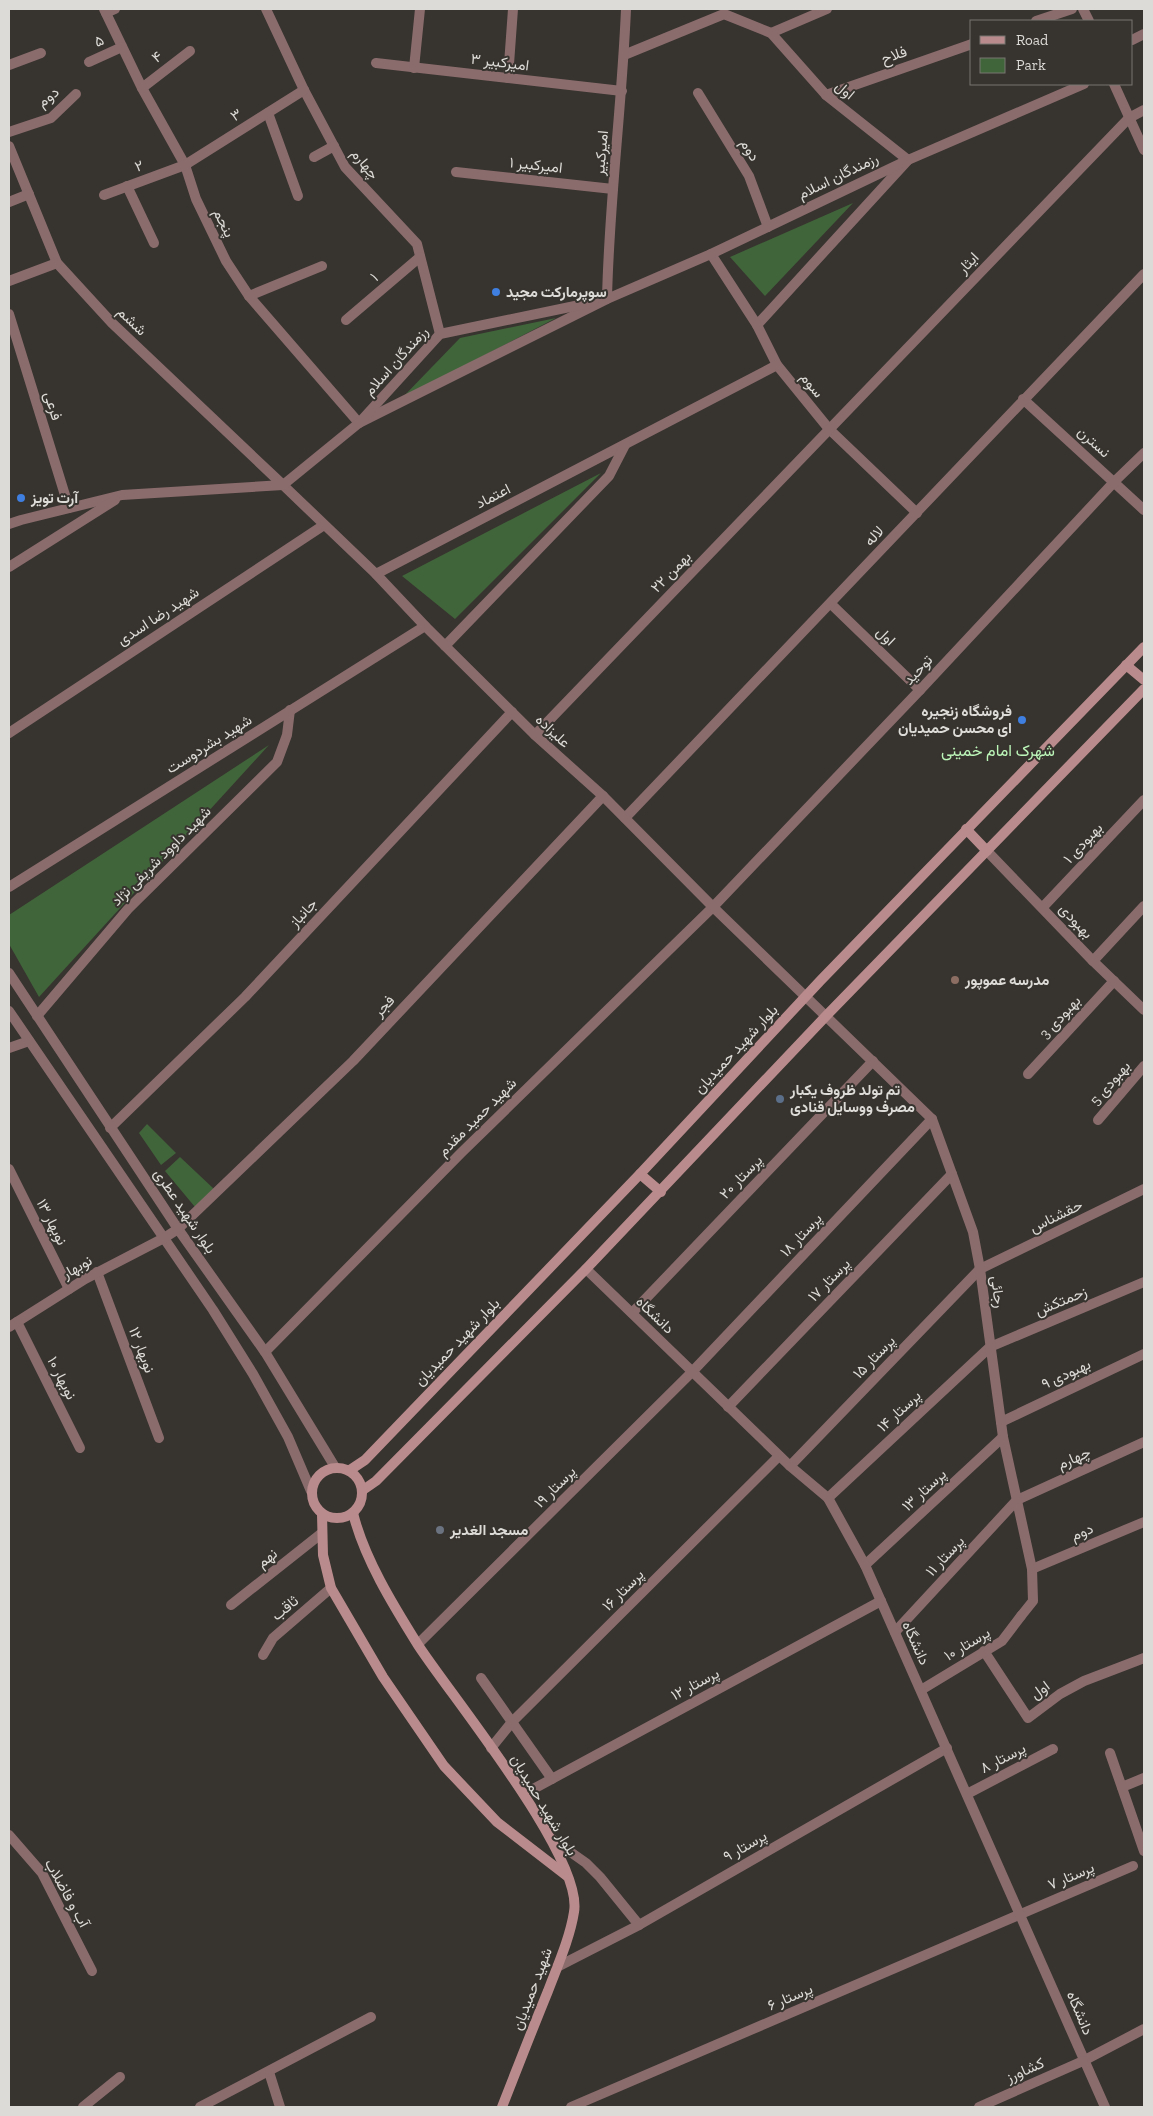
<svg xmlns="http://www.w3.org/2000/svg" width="1153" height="2116" font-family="'Zilla Slab',Vazirmatn,serif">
<rect width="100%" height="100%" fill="#37332e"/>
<!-- green -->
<g fill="#40653b">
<path d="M853,203l-88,93 -35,-39z"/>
<path d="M556,318l-154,80 58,-60z"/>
<path d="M601,473l-146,146 -53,-43z"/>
<path d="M269,745l-230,252 -30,-53v-29z"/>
<path d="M147,1124l29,29 -15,12 -22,-32z"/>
<path d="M180,1157l34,32 -19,18 -30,-36z"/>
</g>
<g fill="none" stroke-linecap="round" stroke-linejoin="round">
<!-- service -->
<g stroke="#8a6c6d" stroke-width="10">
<path d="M9,1169l60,120"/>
<path d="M1001,1422l143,-68"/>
<path d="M9,1835l33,38 50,98"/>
</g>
<!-- minor -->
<g stroke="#8a6c6d" stroke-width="10">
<path d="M104,9l38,79 43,77 11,34 30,62 23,35 110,127"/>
<path d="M266,9l38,81 41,77 72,77 23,90"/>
<path d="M106,13l9,-4"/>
<path d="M1036,21l36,-12"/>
<path d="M771,33l56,-24"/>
<path d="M1132,40l12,-6"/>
<path d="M624,55l100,-41 47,19 55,62 82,65 -151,165"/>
<path d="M89,62l33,-15"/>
<path d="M376,63l246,28"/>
<path d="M9,65l32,-12"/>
<path d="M414,68l6,-59"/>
<path d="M508,78l5,-69"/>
<path d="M142,88l48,-37"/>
<path d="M698,93l51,83 19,51"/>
<path d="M826,95l146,-51"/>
<path d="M268,113l30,83"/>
<path d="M9,132l42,-14 25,-24"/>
<path d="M9,146l48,117 55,60 171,162"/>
<path d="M314,157l20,-11"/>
<path d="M456,172l157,17"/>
<path d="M127,186l27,57"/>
<path d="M104,195l81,-30 119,-75"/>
<path d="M9,202l20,-8"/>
<path d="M711,254l46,71 20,40 52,64 88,84"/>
<path d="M9,281l48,-18"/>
<path d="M249,296l73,-30"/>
<path d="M9,314l60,194"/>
<path d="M346,320l74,-63"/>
<path d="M1023,399l121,111"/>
<path d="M376,574l401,-209"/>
<path d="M831,604l89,86"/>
<path d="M445,646l164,-170 16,-31"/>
<path d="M9,733l315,-208"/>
<path d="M535,735l594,-617 15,-8"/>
<path d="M625,818c174,-180 345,-364 519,-544"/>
<path d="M9,887l416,-261"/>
<path d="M1043,907l101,-107"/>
<path d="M1093,961l51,-55"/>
<path d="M37,1016l91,-107 149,-147 10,-27 3,-25"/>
<path d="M9,1048l20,-7"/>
<path d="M1028,1074l86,-93"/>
<path d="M1098,1120l46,-54"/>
<path d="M110,1128l135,-131 267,-285"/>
<path d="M178,1229l175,-168 250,-265"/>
<path d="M97,1272l62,166"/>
<path d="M632,1313l241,-252"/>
<path d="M17,1322l63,126"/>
<path d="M265,1352l196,-199 252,-246 207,-217 195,-209 29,-28"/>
<path d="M728,1407l224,-233"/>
<path d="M790,1466l190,-197 164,-80"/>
<path d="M828,1498l162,-151 154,-65"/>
<path d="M865,1565l138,-128"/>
<path d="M1032,1569l112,-47"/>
<path d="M231,1605l91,-72"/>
<path d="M895,1632l122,-132 127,-58"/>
<path d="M418,1644l274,-272 240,-253"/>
<path d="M984,1651l44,67 32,-24 24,-13 60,-23"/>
<path d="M263,1655l10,-17 58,-50"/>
<path d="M481,1678l71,101"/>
<path d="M921,1690l81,-49 19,-25"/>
<path d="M491,1748l21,-26 267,-266"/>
<path d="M1110,1753l34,98"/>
<path d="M1122,1787l22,-9"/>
<path d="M524,1794l357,-193"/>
<path d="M967,1794l86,-45"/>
<path d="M552,1839l34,24 14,14 39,48"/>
<path d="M557,1967l82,-42 308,-177"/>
<path d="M1083,2061l61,-32"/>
<path d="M269,2072l11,35"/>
<path d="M83,2107l37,-30"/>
<path d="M200,2107l171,-90"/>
<path d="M571,2107l562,-241"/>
</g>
<!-- tertiary -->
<g stroke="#8a6c6d" stroke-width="10">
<path d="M1083,9l6,12"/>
<path d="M1114,84l30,66"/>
<path d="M607,299c2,-97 15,-193 19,-290"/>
<path d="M359,423l248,-124 104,-45 197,-94 176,-76"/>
<path d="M283,485l93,89 49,52 110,109 68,61 110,111 219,212 41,113 7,37 23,168 29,132 1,32 -12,15"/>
<path d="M9,524l12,-4 101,-25 161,-10 76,-62 81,-89 154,-32"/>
<path d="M9,567l106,-67"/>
<path d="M987,851l106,110 51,49"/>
<path d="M9,973l169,256 87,123 70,115"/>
<path d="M9,1011l204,299 40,64 35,63 23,54"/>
<path d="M586,1269l204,197 38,32 37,67 240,542"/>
<path d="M9,1327l76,-48 79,-41 14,-9"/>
<path d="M979,2107l104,-46"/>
</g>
<!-- secondary -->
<g stroke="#ba8b8d" stroke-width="10">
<path d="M1126,665l18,15"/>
<path d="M966,829l21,22"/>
<path d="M640,1174l21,18"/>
<circle cx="337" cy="1493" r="25"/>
<path d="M350,1470l15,-10 275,-286 181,-194 323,-333"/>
<path d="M363,1490l13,-9 210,-212 240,-253 318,-327"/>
<path d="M353,1513c11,45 40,92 65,132 33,51 166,212 156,267 -4,26 -17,55 -26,79 -16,39 -31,78 -46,116"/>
<path d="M322,1514l1,41 8,33 52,89 61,89 53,56 70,54"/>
</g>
</g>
<!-- markers -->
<g fill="#3f7fe0" stroke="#37332e" stroke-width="2">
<circle cx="496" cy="292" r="5"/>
<circle cx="21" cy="498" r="5"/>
<circle cx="1022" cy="720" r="5"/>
</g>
<circle fill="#8d6e63" stroke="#37332e" stroke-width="2" cx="955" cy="980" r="5"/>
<circle fill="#5c6f8a" stroke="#37332e" stroke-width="2" cx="780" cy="1099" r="5"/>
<circle fill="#6b7280" stroke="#37332e" stroke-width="2" cx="440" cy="1530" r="5"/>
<g text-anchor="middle" stroke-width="4" stroke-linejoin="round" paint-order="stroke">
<!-- street labels -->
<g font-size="15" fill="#dddbd7" stroke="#37332e">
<text transform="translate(99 41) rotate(-24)" y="5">۵</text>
<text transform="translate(894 55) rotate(-19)" y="5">فلاح</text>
<text transform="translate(157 57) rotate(-37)" y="5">۴</text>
<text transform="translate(500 62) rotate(7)" y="5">امیرکبیر ۳</text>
<text transform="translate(845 90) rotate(40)" y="5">اول</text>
<text transform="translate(48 97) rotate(-38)" y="5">دوم</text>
<text transform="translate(236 115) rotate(-32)" y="5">۳</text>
<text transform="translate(750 150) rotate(59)" y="5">دوم</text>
<text transform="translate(601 153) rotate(-85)" y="5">امیرکبیر</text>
<text transform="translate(365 164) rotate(51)" y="5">چهارم</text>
<text transform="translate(536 165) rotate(6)" y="5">امیرکبیر ۱</text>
<text transform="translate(139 166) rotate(-20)" y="5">۲</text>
<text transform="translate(838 176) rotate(-26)" y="5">رزمندگان اسلام</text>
<text transform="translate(224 223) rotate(64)" y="5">پنجم</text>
<text transform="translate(968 263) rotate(-46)" y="5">ایثار</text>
<text transform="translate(374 277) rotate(-41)" y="5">۱</text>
<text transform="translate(132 321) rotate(44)" y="5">ششم</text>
<text transform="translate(396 361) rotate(-48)" y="5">رزمندگان اسلام</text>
<text transform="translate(812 385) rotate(51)" y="5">سوم</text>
<text transform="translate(53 406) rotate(73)" y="5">فرعی</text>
<text transform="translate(1094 442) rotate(42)" y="5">نسترن</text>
<text transform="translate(493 496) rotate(-27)" y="5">اعتماد</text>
<text transform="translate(874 536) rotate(-47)" y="5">لاله</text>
<text transform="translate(671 572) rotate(-46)" y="5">۲۲ بهمن</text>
<text transform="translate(158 616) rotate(-33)" y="5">شهید رضا اسدی</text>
<text transform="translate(886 636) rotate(44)" y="5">اول</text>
<text transform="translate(918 670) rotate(-47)" y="5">توحید</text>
<text transform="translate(553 731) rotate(43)" y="5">علیزاده</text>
<text transform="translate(209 744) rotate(-32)" y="5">شهید بشردوست</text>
<text transform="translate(1083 843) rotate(-47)" y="5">بهبودی ۱</text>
<text transform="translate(161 856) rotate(-45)" y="5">شهید داوود شریفی نژاد</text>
<text transform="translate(303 913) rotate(-47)" y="5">جانباز</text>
<text transform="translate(1076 921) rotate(47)" y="5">بهبودی</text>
<text transform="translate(384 1006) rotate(-47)" y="5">فجر</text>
<text transform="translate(1060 1017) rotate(-47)" y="5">بهبودی 3</text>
<text transform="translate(736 1049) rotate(-47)" y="5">بلوار شهید حمیدیان</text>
<text transform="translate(1110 1083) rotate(-49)" y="5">بهبودی 5</text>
<text transform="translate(477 1117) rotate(-45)" y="5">شهید حمید مقدم</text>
<text transform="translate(741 1177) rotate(-46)" y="5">پرستار ۲۰</text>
<text transform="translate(185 1211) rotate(56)" y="5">بلوار شهید عطری</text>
<text transform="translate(1056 1216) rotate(-26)" y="5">حقشناس</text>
<text transform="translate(52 1222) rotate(63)" y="5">نوبهار ۱۳</text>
<text transform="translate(801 1235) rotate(-47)" y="5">پرستار ۱۸</text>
<text transform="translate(77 1267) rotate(-30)" y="5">نوبهار</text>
<text transform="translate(829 1280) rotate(-46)" y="5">پرستار ۱۷</text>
<text transform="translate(998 1292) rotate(83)" y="5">رجائی</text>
<text transform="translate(1061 1301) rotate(-23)" y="5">زحمتکش</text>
<text transform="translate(655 1315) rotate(44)" y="5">دانشگاه</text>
<text transform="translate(457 1342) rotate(-46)" y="5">بلوار شهید حمیدیان</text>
<text transform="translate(142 1350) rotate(69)" y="5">نوبهار ۱۲</text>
<text transform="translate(874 1357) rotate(-46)" y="5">پرستار ۱۵</text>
<text transform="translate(1066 1374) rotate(-25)" y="5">بهبودی ۹</text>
<text transform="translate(62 1378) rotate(63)" y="5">نوبهار ۱۰</text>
<text transform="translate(899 1411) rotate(-43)" y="5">پرستار ۱۴</text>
<text transform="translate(1074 1458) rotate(-24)" y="5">چهارم</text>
<text transform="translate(555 1487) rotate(-45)" y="5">پرستار ۱۹</text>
<text transform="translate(924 1490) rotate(-43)" y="5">پرستار ۱۳</text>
<text transform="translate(1082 1532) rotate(-23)" y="5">دوم</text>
<text transform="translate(945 1556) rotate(-47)" y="5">پرستار ۱۱</text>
<text transform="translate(267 1558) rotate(-38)" y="5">نهم</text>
<text transform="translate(623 1590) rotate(-45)" y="5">پرستار ۱۶</text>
<text transform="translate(285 1608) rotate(-40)" y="5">ثاقب</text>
<text transform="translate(916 1643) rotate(66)" y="5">دانشگاه</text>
<text transform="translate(967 1644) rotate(-31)" y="5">پرستار ۱۰</text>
<text transform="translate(695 1684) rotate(-28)" y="5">پرستار ۱۲</text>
<text transform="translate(1040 1690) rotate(-36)" y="5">اول</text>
<text transform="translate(1003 1758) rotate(-27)" y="5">پرستار ۸</text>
<text transform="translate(544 1805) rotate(59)" y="5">بلوار شهید حمیدیان</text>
<text transform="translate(745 1846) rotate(-30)" y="5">پرستار ۹</text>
<text transform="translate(1071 1876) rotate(-23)" y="5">پرستار ۷</text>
<text transform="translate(67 1893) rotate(61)" y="5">آب و فاضلاب</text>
<text transform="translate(532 1989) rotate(-69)" y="5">شهید حمیدیان</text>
<text transform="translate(790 1997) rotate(-23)" y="5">پرستار ۶</text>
<text transform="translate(1080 2013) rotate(67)" y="5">دانشگاه</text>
<text transform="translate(1025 2070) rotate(-24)" y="5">کشاورز</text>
</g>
<!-- poi labels -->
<g font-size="15" font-weight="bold" fill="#dddbd7" stroke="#37332e" text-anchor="start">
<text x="506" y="297">سوپرمارکت مجید</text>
<text x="31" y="503">آرت تویز</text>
<text x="1012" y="716" text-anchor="end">فروشگاه زنجیره<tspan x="1012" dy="17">ای محسن حمیدیان</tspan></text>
<text x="965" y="985">مدرسه عموپور</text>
<text x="790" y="1095">تم تولد ظروف یکبار<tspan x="790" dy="17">مصرف ووسایل قنادی</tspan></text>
<text x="450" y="1535">مسجد الغدیر</text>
</g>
<!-- neighbourhood labels -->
<g font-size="16" fill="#bcf6b9" stroke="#37332e">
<text x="998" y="756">شهرک امام خمینی</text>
</g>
</g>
<!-- border -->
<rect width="1153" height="2116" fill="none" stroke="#dddbd7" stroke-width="20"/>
<!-- legend -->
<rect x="970" y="20" width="162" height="65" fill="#37332e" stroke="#797672"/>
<rect x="980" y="36" width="25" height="8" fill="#ba8b8d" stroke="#797672"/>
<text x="1016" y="45" font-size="15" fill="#dddbd7">Road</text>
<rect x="980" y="58" width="25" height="15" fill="#40653b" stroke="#797672"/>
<text x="1016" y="70" font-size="15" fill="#dddbd7">Park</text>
</svg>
